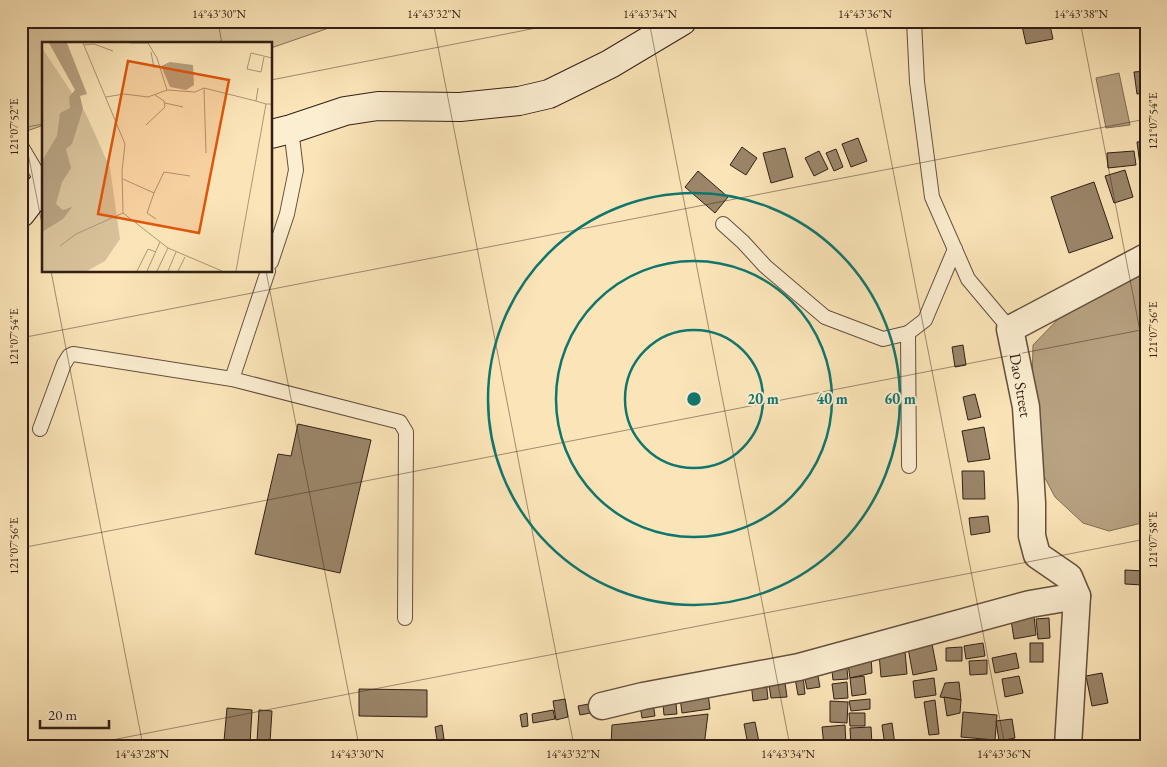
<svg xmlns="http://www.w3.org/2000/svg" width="1167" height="767" font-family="'EB Garamond',serif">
<rect width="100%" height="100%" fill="#fbe5b8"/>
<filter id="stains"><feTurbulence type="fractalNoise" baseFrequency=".004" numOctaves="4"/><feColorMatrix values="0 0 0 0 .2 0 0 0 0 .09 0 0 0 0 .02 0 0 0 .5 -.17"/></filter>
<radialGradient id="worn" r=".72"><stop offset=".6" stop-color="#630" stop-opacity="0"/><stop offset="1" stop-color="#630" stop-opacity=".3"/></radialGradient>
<!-- green -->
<path fill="#d9c39c" stroke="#867158" d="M21,21h328l-78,27v-4h-227v81l-23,8z"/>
<!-- water -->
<g fill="#b7a281" stroke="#826e56">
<path d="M1119,73l11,52 -24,3 -10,-50z"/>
<path d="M1146,263v259l-37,9 -26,-8 -28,-26 -18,-34 -5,-72 1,-46 33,-34z"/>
</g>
<!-- building -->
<g fill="#9b866a" stroke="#321f15">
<path d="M1045,21h4l4,18 -27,5 -4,-18z"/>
<path d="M1146,71v22l-9,1 -3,-22z"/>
<path d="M858,138l9,23 -16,6 -9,-23z"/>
<path d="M1146,141v23l-6,1 -3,-23z"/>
<path d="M742,147l15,11 -11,17 -16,-10z"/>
<path d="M785,148l8,29 -22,6 -8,-30z"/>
<path d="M836,149l7,18 -9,4 -8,-18z"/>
<path d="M819,151l9,18 -14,7 -9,-18z"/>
<path d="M1134,151l2,14 -28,3 -1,-15z"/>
<path d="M1125,170l8,27 -19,6 -9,-27z"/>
<path d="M698,171l30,26 -13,16 -30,-26z"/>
<path d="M1094,182l19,56 -44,15 -18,-56z"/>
<path d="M963,345l3,20 -11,2 -3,-20z"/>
<path d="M975,394l6,23 -13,3 -5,-23z"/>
<path d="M298,424l73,16 -31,133 -85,-19 23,-100 13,2z"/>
<path d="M984,427l6,32 -22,3 -6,-31z"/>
<path d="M962,471h22l1,28h-22z"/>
<path d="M988,516l2,16 -19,3 -2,-17z"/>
<path d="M1125,570l18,1v14l-18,-1z"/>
<path d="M1034,616l2,19 -22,4 -3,-19z"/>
<path d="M1049,618l1,20 -12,1 -2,-20z"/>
<path d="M983,643l2,13 -19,3 -2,-13z"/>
<rect x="1030" y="643" width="13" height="19"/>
<path d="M932,644l5,26 -24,5 -5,-27z"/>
<path d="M962,647v14h-16v-13z"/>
<path d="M905,651l2,23 -26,3 -2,-23z"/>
<path d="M1016,653l3,15 -24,5 -3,-15z"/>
<path d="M871,655l1,18 -22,5 -3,-21z"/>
<path d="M846,660l2,19 -15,1 -2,-18z"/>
<path d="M987,660v14l-17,1 -1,-14z"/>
<path d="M817,671l3,16 -13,2 -3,-15z"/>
<path d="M1102,673l6,30 -16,3 -6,-30z"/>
<path d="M784,676l3,21 -16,1 -3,-20z"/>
<path d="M803,676l2,18 -7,1 -3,-17z"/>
<path d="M864,676l2,18 -14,2 -2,-18z"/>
<path d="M1019,676l4,17 -18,4 -3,-18z"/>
<path d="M934,678l2,17 -21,3 -2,-17z"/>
<path d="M766,680l2,19 -15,2 -2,-19z"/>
<path d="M847,682l1,16 -14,1 -2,-15z"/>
<path d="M959,682l2,18 -21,-3 5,-14z"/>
<path d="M707,686l3,23 -28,4 -3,-23z"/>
<path d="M359,689l68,1v27l-68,-1z"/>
<path d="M675,694l2,20 -13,1 -2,-20z"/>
<path d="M652,697l3,19 -13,2 -3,-19z"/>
<path d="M944,697l17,3 -1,13 -13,3z"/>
<path d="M565,699l3,18 -12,3 -3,-19z"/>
<path d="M870,699v10l-19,2 -2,-10z"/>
<path d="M935,700l4,34 -10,1 -5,-33z"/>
<path d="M830,701l18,1 -1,21 -17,-1z"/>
<path d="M594,703l2,9 -16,3 -2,-9z"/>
<path d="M227,708l25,2 -2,34 -26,-3z"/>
<path d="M259,710l13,1 -2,31 -13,-1z"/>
<path d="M553,710l2,9 -22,4 -1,-9z"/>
<path d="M963,712l34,3 -2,25 -34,-3z"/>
<path d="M527,713l1,13 -6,1 -2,-12z"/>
<path d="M849,713h16v13h-15z"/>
<path d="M708,714l-4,32h-93l1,-21z"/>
<path d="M1012,719l3,19 -16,3 -3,-20z"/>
<path d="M755,722l4,20 -11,3 -4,-21z"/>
<path d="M892,723l3,22 -10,1 -3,-21z"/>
<path d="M442,725l2,14 -7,1 -2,-13z"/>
<path d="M845,725l1,21h-22l-2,-19z"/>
<path d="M871,727l1,18 -21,1 -1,-18z"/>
<path d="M744,740l1,6h-10l-1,-4z"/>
<path d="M1028,740l2,6h-14l-1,-3z"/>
<path d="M1011,743v3h-19v-2z"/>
</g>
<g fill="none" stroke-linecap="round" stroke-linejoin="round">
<!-- lane casing -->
<g stroke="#64503e" stroke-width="16">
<g id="lane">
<path d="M914,21l3,61 15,115 36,82 42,50"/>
<path d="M21,146l22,37"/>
<path d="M723,224l20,18 22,24 60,51 58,22 25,-6 17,-13 30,-71"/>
<path d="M271,262l16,-48 9,-44 -5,-41"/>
<path d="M908,333l1,133"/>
<path d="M232,379l168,43 6,10 -1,186"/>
<path d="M40,429l24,-65 5,-8 4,-2 159,25 36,-108"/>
</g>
</g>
<!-- street casing -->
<g stroke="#64503e" stroke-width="29">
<g id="street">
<path d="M602,706l41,-10 156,-29 231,-63 47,-8"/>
<path d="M1068,746l9,-150 -8,-19 -32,-22 -5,-19v-33l-6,-96 -16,-78 136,-72"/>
</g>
</g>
<!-- secondary casing -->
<g stroke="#321f15" stroke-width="30">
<g id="secondary">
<path d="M271,134l20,-5 54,-18 33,-5 82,1 59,-6 30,-7 61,-30 72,-43"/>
<path d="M21,213l23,-30"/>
</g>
</g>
<!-- lane -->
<use href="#lane" stroke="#fceed1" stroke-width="14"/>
<!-- street -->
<use href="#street" stroke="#fceed1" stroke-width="26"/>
<!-- secondary -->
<use href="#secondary" stroke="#fceed1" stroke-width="28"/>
</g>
<!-- ticks -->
<path fill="none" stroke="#321f15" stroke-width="1" stroke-opacity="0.45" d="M218,21l4,23M433,21l141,725M649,21l141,725M864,21l141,725M1080,21l66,341M271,80l301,-59M21,118l23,116M21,128l23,-4M51,271l92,475M266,271l93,475M21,338l1125,-219M21,548l1125,-219M81,746l1065,-207"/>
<!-- distance rings -->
<g fill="none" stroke="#0f766e" stroke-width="2.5">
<circle cx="694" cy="399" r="69"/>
<circle cx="694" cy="399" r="138"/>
<circle cx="694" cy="399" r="206"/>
</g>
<g text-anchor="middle" stroke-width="4" stroke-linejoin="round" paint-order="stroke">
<!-- street labels -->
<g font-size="16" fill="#321f15" stroke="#fceed1">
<text transform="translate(1021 385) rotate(80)" y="6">Dao Street</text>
</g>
</g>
<!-- overview -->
<g transform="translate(42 42)">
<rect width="230" height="230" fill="#fbe5b8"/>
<path d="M0,6l44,66 24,54 10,71 -15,22 -18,10h-45z" fill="#d9c39c"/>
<path d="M7,1h18l20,51 -7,2 3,13 -11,35 -6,5 5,19 -9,14 -6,22 7,6 9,-3 -9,12 -21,13v-71l15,-25 3,-23 10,-5 -1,-11 6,-7zM128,20l23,3 1,20 -8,5 -16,-3 -9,-21z" fill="#b7a281"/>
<path fill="none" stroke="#ab9677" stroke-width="1" d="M41,1l42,101 -3,27 1,42 45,35 54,23M88,1h18M106,1l9,15 10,32 28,2 9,-4 52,13M42,3l10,-1 19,7M109,10l3,16M222,15l-3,15 -14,-3 4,-16 21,5M162,46l2,65M216,46l-2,13 10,3M64,55l18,-3 24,3 19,-7M123,61l18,4M104,83l19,-18 -1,-6 -9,-6M81,137l31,14 -7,20 9,6M112,151l10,-21 26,4M18,204l16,-12 47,-21M95,229l11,-22 8,3M105,229l13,-29M115,229l11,-23M126,229l8,-19M136,229l7,-14M194,229l30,-167h6"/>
<path fill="#df560c" fill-opacity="0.15" stroke="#df560c" stroke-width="2.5" d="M86,19l101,19 -30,153 -101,-19z"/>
<rect width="230" height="230" fill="none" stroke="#321f15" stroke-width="2.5"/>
</g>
<circle cx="694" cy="399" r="8" fill="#0f766e" stroke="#fceed1" stroke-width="2.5"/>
<g font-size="15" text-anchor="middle" font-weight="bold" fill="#0f766e" stroke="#fceed1" stroke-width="4" stroke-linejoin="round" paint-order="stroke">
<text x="763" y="404">20 m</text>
<text x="832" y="404">40 m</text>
<text x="900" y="404">60 m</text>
</g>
<!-- margin -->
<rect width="1167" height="767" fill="none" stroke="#fbe5b8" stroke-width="55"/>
<!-- scale -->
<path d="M40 720v8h69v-8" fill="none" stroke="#321f15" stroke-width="2.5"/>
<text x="48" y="720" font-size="15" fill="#321f15" stroke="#fceed1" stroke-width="4" paint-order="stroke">20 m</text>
<rect x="28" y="28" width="1112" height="712" fill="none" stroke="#321f15" stroke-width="2"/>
<g font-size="12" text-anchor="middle" fill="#321f15">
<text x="219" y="18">14°43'30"N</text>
<text x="434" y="18">14°43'32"N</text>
<text x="650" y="18">14°43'34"N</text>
<text x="865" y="18">14°43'36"N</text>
<text x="1081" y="18">14°43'38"N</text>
<text transform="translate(1153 121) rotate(-90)" y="4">121°07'54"E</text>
<text transform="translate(14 127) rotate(-90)" y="4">121°07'52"E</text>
<text transform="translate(1153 330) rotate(-90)" y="4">121°07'56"E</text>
<text transform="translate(14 337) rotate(-90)" y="4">121°07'54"E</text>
<text transform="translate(1153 540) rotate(-90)" y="4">121°07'58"E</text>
<text transform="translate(14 546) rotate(-90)" y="4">121°07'56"E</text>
<text x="142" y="758">14°43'28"N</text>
<text x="357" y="758">14°43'30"N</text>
<text x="573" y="758">14°43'32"N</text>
<text x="788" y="758">14°43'34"N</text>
<text x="1004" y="758">14°43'36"N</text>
</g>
<rect width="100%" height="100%" filter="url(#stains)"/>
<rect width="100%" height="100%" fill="url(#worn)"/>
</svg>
